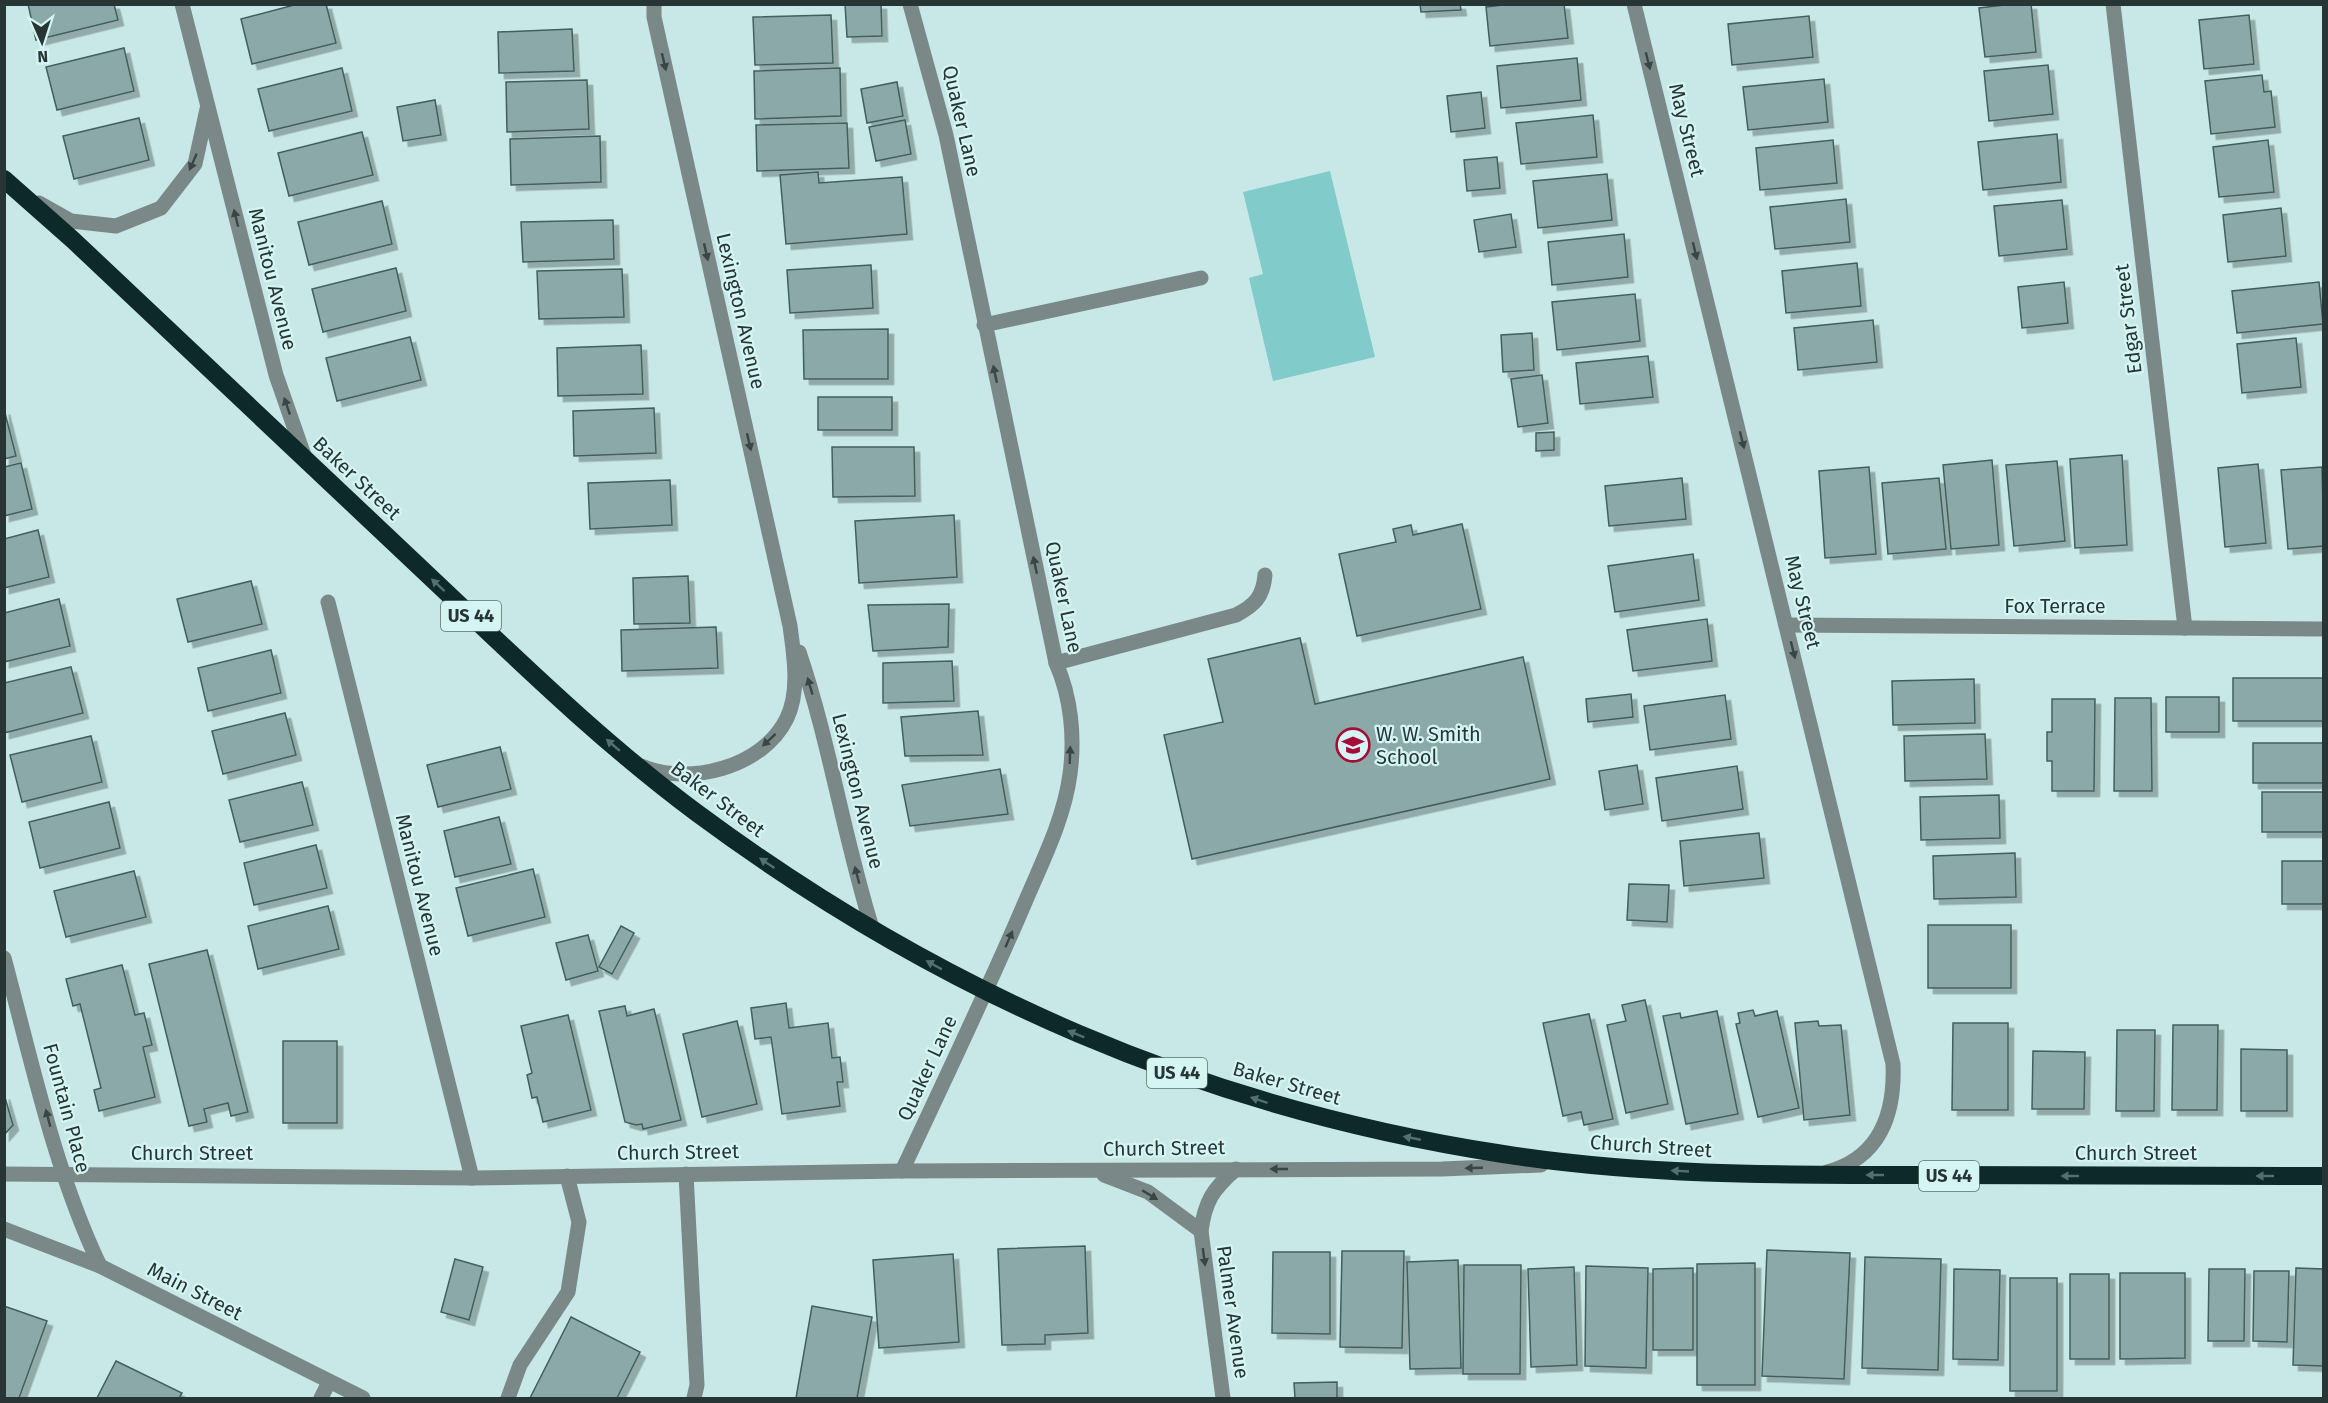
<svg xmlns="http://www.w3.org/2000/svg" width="2328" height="1403" font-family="'Fira Sans',sans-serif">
<defs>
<filter id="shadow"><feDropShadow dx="5.5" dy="5.5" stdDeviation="0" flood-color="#0004"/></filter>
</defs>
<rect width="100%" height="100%" fill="#c7e8e7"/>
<!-- green -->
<path fill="#81cbca" d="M1330,171l45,186 -102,24 -24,-103 14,-4 -20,-82z"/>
<!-- building -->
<g fill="#8aa9a8" stroke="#435f5f" stroke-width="1.5" filter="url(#shadow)">
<path d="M28,4h86l4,16 -82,20z"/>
<path d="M298,4h28l10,39 -84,21 -11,-45z"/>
<path d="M845,4h36l1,32 -35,1z"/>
<path d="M1420,4h40l1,6 -40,2z"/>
<path d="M1511,4h53l4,34 -78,8 -4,-39z"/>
<path d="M2013,4h18l5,48 -51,5 -6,-49z"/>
<path d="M831,15l2,48 -78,2 -2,-48z"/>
<path d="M2249,15l5,49 -50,5 -5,-49z"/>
<path d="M1809,16l4,41 -81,8 -4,-41z"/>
<path d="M572,29l2,42 -75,2 -1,-41z"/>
<path d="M124,48l10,43 -77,19 -11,-43z"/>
<path d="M1577,58l4,42 -80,8 -4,-42z"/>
<path d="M2048,65l5,49 -64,7 -5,-50z"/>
<path d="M342,68l10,43 -83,20 -11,-42z"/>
<path d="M840,68l1,48 -86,3 -1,-48z"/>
<path d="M2262,75l2,17 7,-1 4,36 -64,7 -6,-53z"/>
<path d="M1824,79l4,43 -80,8 -5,-43z"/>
<path d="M587,80l2,49 -82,3 -1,-50z"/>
<path d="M897,82l6,34 -36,7 -6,-34z"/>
<path d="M1481,92l4,36 -34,4 -4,-36z"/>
<path d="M435,100l6,35 -38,6 -6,-34z"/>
<path d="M1593,115l4,42 -76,7 -5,-41z"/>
<path d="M139,118l10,42 -75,19 -11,-43z"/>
<path d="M905,120l6,34 -35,7 -7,-34z"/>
<path d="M847,123l2,45 -92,3 -1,-46z"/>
<path d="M362,132l11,43 -84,21 -11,-43z"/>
<path d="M2057,134l4,48 -78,8 -5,-48z"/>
<path d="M600,136l1,46 -90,3 -1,-46z"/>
<path d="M1833,140l4,43 -77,7 -4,-42z"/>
<path d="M2268,140l6,52 -55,5 -6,-50z"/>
<path d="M1497,157l3,31 -33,3 -3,-31z"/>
<path d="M818,172l1,11 83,-6 5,57 -121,10 -6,-69z"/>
<path d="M1607,174l5,46 -74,8 -5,-47z"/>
<path d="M1846,199l4,43 -75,7 -5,-42z"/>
<path d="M2062,200l5,49 -68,7 -5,-50z"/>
<path d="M382,201l10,43 -83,21 -11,-43z"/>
<path d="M2281,208l5,48 -58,6 -5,-47z"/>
<path d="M1511,214l5,33 -37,5 -5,-32z"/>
<path d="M613,220l1,39 -91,3 -2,-40z"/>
<path d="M1624,234l4,43 -76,8 -4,-43z"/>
<path d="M1857,263l4,43 -75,7 -4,-42z"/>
<path d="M871,265l2,43 -83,5 -3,-43z"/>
<path d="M396,268l10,43 -83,21 -11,-43z"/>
<path d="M622,269l2,48 -85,2 -2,-48z"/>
<path d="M2064,282l4,41 -46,5 -4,-41z"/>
<path d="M2319,282l4,42 -86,9 -5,-42z"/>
<path d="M1635,294l5,47 -83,9 -5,-48z"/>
<path d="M1873,320l4,42 -79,8 -4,-42z"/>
<path d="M888,329v50h-84l-1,-49z"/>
<path d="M1532,333l2,37 -31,2 -2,-37z"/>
<path d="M410,337l11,43 -84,21 -11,-43z"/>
<path d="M2296,338l5,49 -59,6 -5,-49z"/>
<path d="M641,345l2,49 -85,2 -1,-48z"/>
<path d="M1648,356l5,41 -73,7 -4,-41z"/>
<path d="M1542,375l6,48 -30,4 -7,-48z"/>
<rect x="818" y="397" width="74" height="33"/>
<path d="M654,408l2,45 -82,3 -1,-45z"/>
<path d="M4,409l12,47 -12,3z"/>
<path d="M1554,432v18l-18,1v-18z"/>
<path d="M832,447h82l1,49 -82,1z"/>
<path d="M2122,455l5,90 -52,3 -5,-89z"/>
<path d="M1992,460l7,85 -48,4 -8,-84z"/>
<path d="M2057,461l8,80 -51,5 -8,-81z"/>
<path d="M21,463l11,46 -28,7v-49z"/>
<path d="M2258,464l8,79 -41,4 -7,-79z"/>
<path d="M1869,467l7,87 -51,4 -6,-87z"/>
<path d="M2322,467l2,79 -36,3 -7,-79z"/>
<path d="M1682,478l4,41 -77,7 -4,-40z"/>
<path d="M1939,478l7,71 -58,5 -6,-71z"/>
<path d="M670,480l2,45 -82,4 -2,-46z"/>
<path d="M954,515l3,62 -98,6 -4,-62z"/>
<path d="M1462,524l19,85 -124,27 -18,-82 57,-12 -3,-13 18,-4 2,10z"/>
<path d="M38,530l11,47 -45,11v-49z"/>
<path d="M1693,554l6,46 -84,12 -7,-46z"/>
<path d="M688,576l2,47 -56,1 -1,-46z"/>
<path d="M251,581l11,43 -74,18 -11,-43z"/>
<path d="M59,599l11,47 -66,16v-49z"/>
<path d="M949,604l-1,43 -75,4 -5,-46z"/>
<path d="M1707,619l5,42 -79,10 -6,-41z"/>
<path d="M716,627l2,41 -96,3 -1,-41z"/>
<path d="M1300,638l15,66 208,-47 27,122 -358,80 -28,-124 59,-13 -15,-63z"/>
<path d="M271,650l10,43 -73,18 -10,-43z"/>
<path d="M952,661l2,40 -71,2v-40z"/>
<path d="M71,667l12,46 -79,20v-50z"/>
<rect x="2233" y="678" width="91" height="43"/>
<path d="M1974,679l1,44 -82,2 -1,-44z"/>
<path d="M1631,694l2,23 -45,5 -2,-23z"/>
<path d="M1725,695l6,44 -81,11 -6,-44z"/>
<rect x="2166" y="697" width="53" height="35"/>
<path d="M2115,698h36l1,93h-38z"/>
<path d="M2052,699h43l-1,92h-42v-30h-5v-29h5z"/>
<path d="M978,711l5,44 -78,1 -4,-39z"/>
<path d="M285,713l11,42 -73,19 -11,-43z"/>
<path d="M1985,734l2,45 -82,2 -1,-45z"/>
<path d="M91,736l11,46 -80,20 -12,-47z"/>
<rect x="2253" y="743" width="71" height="40"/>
<path d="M500,747l11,42 -73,18 -11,-42z"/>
<path d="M1637,765l6,39 -38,6 -6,-39z"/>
<path d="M1737,766l6,43 -81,12 -6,-43z"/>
<path d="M1000,769l8,45 -98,12 -8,-41z"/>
<path d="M302,782l11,43 -73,17 -11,-42z"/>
<rect x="2262" y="792" width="62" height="40"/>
<path d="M1999,795l1,43 -79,2 -1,-43z"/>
<path d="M109,802l11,46 -80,20 -11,-46z"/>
<path d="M499,817l12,47 -56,13 -11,-46z"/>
<path d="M1759,833l5,45 -80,8 -4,-45z"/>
<path d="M316,845l11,43 -73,17 -10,-42z"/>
<path d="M2015,853l1,44 -82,2 -1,-43z"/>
<rect x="2282" y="861" width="42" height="43"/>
<path d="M533,869l12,48 -77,19 -12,-48z"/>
<path d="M134,871l12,46 -80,20 -12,-46z"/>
<path d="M1629,884l40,1 -2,37 -40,-2z"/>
<path d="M328,906l11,43 -81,20 -10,-43z"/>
<rect x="1928" y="925" width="83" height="63"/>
<path d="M621,926l13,7 -22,41 -13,-7z"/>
<path d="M588,935l10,36 -32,9 -10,-37z"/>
<path d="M207,950l41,162 -17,4 -3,-13 -24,6 3,13 -18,4 -40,-162z"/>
<path d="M122,965l13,50 9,-2 8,32 -9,2 12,50 -56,14 -5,-21 7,-2 -21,-84 -7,2 -7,-27z"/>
<path d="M1645,1000l23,104 -42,9 -19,-88 19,-4 -4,-16z"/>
<path d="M786,1003l3,25 39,-5 4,35 8,-1 3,25h-6l3,24 -58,8 -11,-77 -16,2 -4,-31z"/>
<path d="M625,1006l2,10 27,-7 27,111 -38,9 -1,-5 -6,1 -11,-3 -26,-111z"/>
<path d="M1753,1010l2,6 22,-5 22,97 -41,9 -22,-93 4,-1 -2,-10z"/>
<path d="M1717,1011l21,103 -52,10 -23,-108 17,-3 1,5z"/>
<path d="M1589,1014l24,105 -29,6 -3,-13 -18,4 -20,-93z"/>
<path d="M568,1015l23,95 -48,12 -6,-25 -5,1 -5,-23 5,-2 -11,-47z"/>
<path d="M737,1021l20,83 -55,13 -19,-83z"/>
<path d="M1818,1021l1,5 22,-1 9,90 -46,5 -9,-97z"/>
<path d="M1953,1023h55v87h-56z"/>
<path d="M2173,1025h45l-1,85h-45z"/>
<path d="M2117,1030h38l-1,81h-38z"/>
<rect x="283" y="1041" width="54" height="82"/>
<path d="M2241,1049l46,1v61h-46z"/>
<path d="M2033,1051l52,1 -1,57h-52z"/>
<path d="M4,1094l9,31 -9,10z"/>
<path d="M1085,1246l3,87 -43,2v9l-43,1 -4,-96z"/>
<path d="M1767,1250l83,3 -6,126 -82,-3z"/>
<path d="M1342,1251h62l-2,97 -62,-1z"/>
<path d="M1273,1252h57v82l-58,-1z"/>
<path d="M953,1254l6,88 -80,6 -6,-88z"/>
<path d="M1865,1257l76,2 -3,111 -76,-2z"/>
<path d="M455,1259l28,8 -14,53 -28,-8z"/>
<path d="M1458,1260l3,108 -51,1 -3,-107z"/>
<path d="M1755,1263v122h-58v-121z"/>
<path d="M1464,1265h57l-1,109h-57z"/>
<path d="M1586,1266l62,2 -2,100 -61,-2z"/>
<path d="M1574,1267l3,98 -46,2 -3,-98z"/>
<path d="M1693,1268v82h-40v-81z"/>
<path d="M2296,1268l28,1v97l-31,-1z"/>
<path d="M1954,1269l46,1 -2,90 -45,-1z"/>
<path d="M2209,1269h36l-1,72h-36z"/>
<path d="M2254,1271h35l-2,71 -34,-1z"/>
<path d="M2120,1273h65v85l-65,1z"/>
<rect x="2070" y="1274" width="39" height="85"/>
<rect x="2010" y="1278" width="47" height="113"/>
<path d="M4,1306l43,15 -28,77h-15z"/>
<path d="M812,1306l60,11 -15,81h-61z"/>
<path d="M571,1317l69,35 -23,46h-87z"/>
<path d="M116,1361l66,32 -3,5h-82z"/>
<path d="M1337,1382v16h-42l-1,-15z"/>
</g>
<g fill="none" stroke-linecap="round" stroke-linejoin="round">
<!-- minor -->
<g stroke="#7b8888" stroke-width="15">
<path d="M182,4l94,371 30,86"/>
<path d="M1634,4l259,1060c2,50 -13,94 -66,108"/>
<path d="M2113,4l72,624"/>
<path d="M39,203l32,18 45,5 45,-18 34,-44 12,-55"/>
<path d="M984,325l217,-47"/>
<path d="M328,602l144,576"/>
<path d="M1787,625l537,4"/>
<path d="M799,652c31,91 45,187 74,279"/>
<path d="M1056,663l180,-48c19,-10 27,-18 29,-40"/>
<path d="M641,766c47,20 122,2 146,-48 13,-28 7,-62 3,-92l-136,-609v-13"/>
<path d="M4,958c28,104 50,211 96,308"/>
<path d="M902,1171c41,-88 83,-175 121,-264 18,-43 41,-87 47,-133 5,-37 1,-77 -14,-111l-110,-528 -36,-131"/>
<path d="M4,1174l468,4 430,-7 540,-2 99,-4"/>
<path d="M686,1174l11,211 -3,13"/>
<path d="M1104,1175l44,17 53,39"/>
<path d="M4,1229l96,37 263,132"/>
<path d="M321,1398l8,-16"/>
<path d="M508,1398l12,-33 48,-73 11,-70 -12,-46"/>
<path d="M1223,1398l-22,-167c4,-30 12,-42 35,-62"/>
</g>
<!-- highway -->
<path stroke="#0d2929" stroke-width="18" d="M4,179l69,61c118,112 236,224 355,335 87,82 172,166 269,238 243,180 506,295 806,341 140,22 282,21 423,21 132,1 265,1 398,1"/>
</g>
<!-- one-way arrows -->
<defs><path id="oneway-solid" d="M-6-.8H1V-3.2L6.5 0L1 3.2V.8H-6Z" transform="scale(1.5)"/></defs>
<g fill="#394646">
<use href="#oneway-solid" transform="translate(1648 61) rotate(76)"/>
<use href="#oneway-solid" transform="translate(664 62) rotate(77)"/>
<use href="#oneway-solid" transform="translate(193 162) rotate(114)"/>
<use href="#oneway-solid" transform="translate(236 218) rotate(-104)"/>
<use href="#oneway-solid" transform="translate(1695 251) rotate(76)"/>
<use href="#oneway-solid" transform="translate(706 252) rotate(77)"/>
<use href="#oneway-solid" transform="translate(995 374) rotate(-102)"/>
<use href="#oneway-solid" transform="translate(287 406) rotate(-109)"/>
<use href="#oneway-solid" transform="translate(1742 440) rotate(76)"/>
<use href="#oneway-solid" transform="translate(749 442) rotate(77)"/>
<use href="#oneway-solid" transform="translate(1035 565) rotate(-102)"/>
<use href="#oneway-solid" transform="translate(1793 650) rotate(76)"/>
<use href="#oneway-solid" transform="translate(810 686) rotate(-106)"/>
<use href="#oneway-solid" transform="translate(769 740) rotate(137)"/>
<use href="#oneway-solid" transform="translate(1070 755) rotate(-88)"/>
<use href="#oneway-solid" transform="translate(857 875) rotate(-105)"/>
<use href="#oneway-solid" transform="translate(1009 939) rotate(-66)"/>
<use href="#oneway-solid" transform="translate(48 1118) rotate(-105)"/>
<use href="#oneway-solid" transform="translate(1474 1168) rotate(178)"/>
<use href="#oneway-solid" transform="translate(1279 1169) rotate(-180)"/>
<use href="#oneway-solid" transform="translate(1150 1195) rotate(31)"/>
<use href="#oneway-solid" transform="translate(1204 1257) rotate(82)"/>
</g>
<g fill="#537070">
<use href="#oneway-solid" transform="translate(438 585) rotate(-137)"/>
<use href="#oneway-solid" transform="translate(613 745) rotate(-139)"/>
<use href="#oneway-solid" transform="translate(767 863) rotate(-146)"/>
<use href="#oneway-solid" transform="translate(934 965) rotate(-151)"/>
<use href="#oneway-solid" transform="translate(1076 1034) rotate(-158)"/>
<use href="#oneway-solid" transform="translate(1259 1100) rotate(-162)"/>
<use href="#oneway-solid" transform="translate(1412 1138) rotate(-169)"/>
<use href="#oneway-solid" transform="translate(1680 1171) rotate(-177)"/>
<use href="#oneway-solid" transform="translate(1875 1175) rotate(-180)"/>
<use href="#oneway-solid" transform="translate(2070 1176) rotate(-180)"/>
<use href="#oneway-solid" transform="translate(2265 1176) rotate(-180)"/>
</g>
<!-- icons -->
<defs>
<g id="school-ring" transform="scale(1.725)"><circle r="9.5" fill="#d4f5f4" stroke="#a60c38" stroke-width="1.5"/><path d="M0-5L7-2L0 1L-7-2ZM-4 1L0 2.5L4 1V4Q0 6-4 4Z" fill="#a60c38"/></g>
</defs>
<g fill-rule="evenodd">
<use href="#school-ring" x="1353" y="745"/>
</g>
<g text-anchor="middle" stroke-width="4.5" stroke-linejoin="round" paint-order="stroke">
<!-- shield labels -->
<g fill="#d4f5f4" stroke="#5c6f6e" stroke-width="1.5">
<rect x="441" y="601" width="60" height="30" rx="4.5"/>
<rect x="1147" y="1058" width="60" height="30" rx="4.5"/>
<rect x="1919" y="1161" width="60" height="30" rx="4.5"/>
</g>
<g font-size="18" font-weight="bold" fill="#283535">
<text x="471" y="622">US 44</text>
<text x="1177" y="1079">US 44</text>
<text x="1949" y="1182">US 44</text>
</g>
<!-- street labels -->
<g font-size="20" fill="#283535" stroke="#d4f5f4">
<text transform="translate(962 121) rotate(77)" y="7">Quaker Lane</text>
<text transform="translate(1687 130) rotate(76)" y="7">May Street</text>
<text transform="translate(273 279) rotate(76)" y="7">Manitou Avenue</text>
<text transform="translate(741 311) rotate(77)" y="7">Lexington Avenue</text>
<text transform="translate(2128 319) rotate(-97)" y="7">Edgar Street</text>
<text transform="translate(357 478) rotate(43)" y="7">Baker Street</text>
<text transform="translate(1064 597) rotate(78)" y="7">Quaker Lane</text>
<text transform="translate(1803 602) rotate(76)" y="7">May Street</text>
<text x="2055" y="613">Fox Terrace</text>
<text transform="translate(858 791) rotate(76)" y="7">Lexington Avenue</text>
<text transform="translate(718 799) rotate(37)" y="7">Baker Street</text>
<text transform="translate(420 885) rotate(76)" y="7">Manitou Avenue</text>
<text transform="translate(927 1068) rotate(-65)" y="7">Quaker Lane</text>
<text transform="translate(1287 1083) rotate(16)" y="7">Baker Street</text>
<text transform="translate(67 1108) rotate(75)" y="7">Fountain Place</text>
<text transform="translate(1651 1146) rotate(4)" y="7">Church Street</text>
<text transform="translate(1164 1148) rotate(-1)" y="7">Church Street</text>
<text transform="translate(678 1152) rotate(-1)" y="7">Church Street</text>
<text x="192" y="1160">Church Street</text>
<text x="2136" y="1160">Church Street</text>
<text transform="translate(195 1291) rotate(27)" y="7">Main Street</text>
<text transform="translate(1233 1312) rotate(82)" y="7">Palmer Avenue</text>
</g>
<!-- poi labels -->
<g font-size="20" fill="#283535" stroke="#d4f5f4" text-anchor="start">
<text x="1376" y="741">W. W. Smith<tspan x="1376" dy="23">School</tspan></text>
</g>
</g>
<!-- border -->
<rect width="2328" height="1403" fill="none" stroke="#283535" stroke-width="12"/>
<!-- north arrow -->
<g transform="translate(42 42) rotate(177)" stroke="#d4f5f4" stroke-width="4.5" paint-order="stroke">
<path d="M0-4.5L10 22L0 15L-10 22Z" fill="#283535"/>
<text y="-9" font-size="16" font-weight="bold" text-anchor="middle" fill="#283535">N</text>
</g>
</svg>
